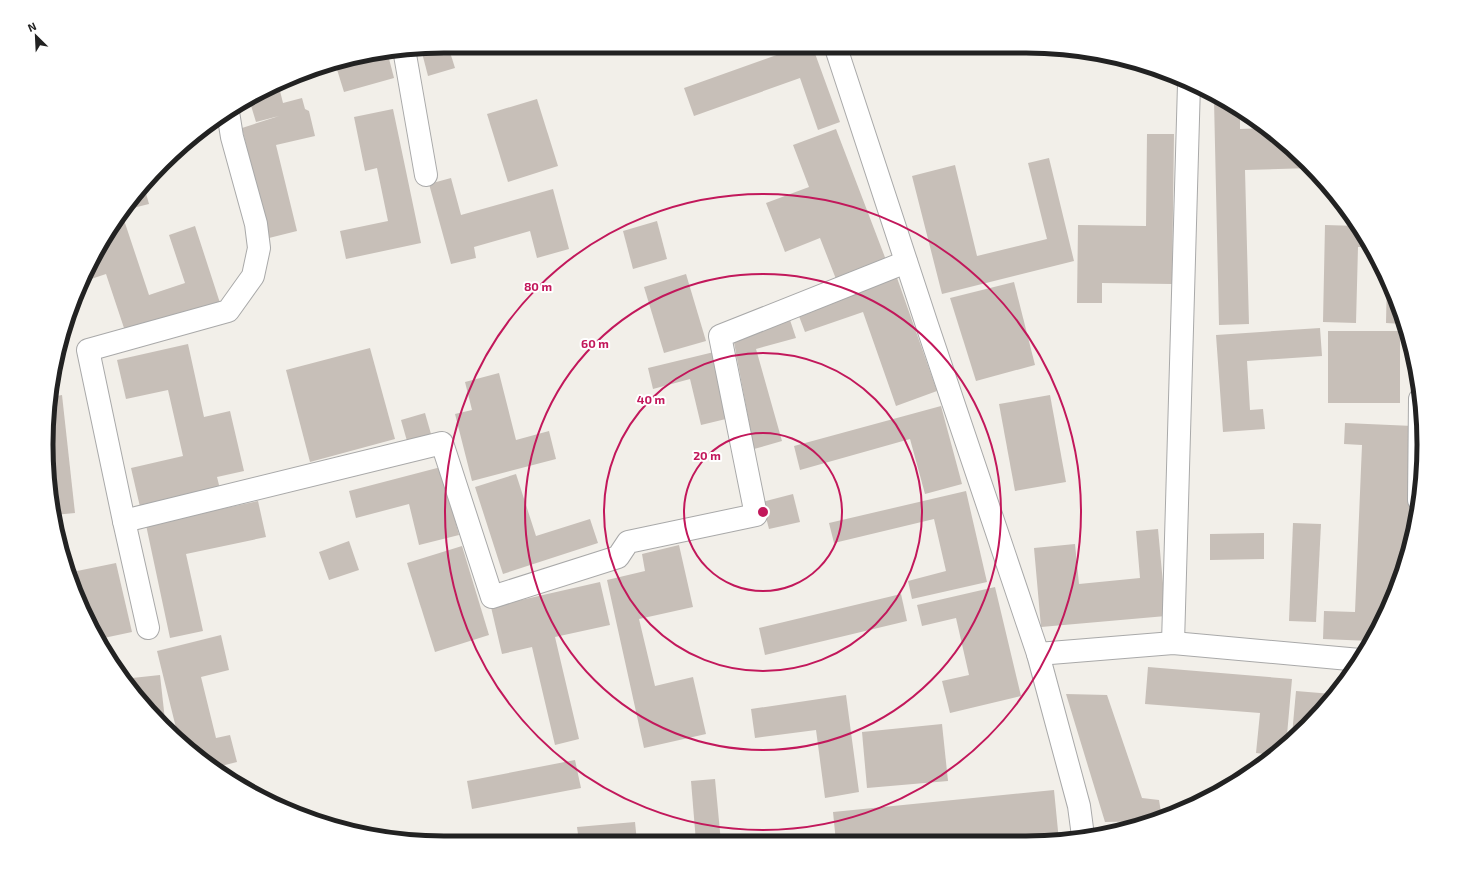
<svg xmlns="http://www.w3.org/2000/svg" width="1470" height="889" font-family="'Exo 2',sans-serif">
<rect width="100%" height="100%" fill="#f2efe9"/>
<!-- building -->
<g fill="#c7bfb8">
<path d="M796,48h17l27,74 -22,8 -18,-52 -106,38 -10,-28z"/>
<path d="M421,49h28l6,19 -27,8z"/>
<path d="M387,51l7,27 -50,14 -9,-29z"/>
<path d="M278,83l5,20 19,-5 3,11 4,2 6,25 -39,9 21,86 -28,7 -27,-110 37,-12 -23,6 -7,-23 19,-12z"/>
<path d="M537,99l21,67 -50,16 -21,-68z"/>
<path d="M1219,99l21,11v19l25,-1 42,35 5,5 -67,2 4,154 -30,1 -5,-225z"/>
<path d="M393,109l28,134 -75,16 -6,-28 48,-10 -11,-53 -12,3 -11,-54z"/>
<path d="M836,129l50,131 -50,19 -16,-41 -35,14 -19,-49 43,-16 -16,-42z"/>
<path d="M1147,134h27l-2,150 -70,-1v20h-25l1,-78 68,1z"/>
<path d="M1049,158l25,103 -132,33 -30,-118 43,-11 22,91 70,-17 -19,-76z"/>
<path d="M451,178l10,37 92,-26 16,60 -32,9 -7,-27 -56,16 2,11 -25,6 -22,-80z"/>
<path d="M144,186l5,18 -24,6 3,-8z"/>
<path d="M123,217l26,78 36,-12 -16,-48 26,-9 25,77 -94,31 -20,-60 -21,7 -1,-5 3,-8 30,-49z"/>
<path d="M657,221l10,38 -34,10 -10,-38z"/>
<path d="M1325,225l33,1 12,21h-12l-2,76 -33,-1z"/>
<path d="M686,274l20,67 -42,12 -20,-66z"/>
<path d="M896,275l41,116 -41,15 -33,-94 -58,20 -8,-21z"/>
<path d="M1387,279l7,13 9,32 -17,-1z"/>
<path d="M1014,282l21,83 -59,16 -26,-83z"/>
<path d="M790,320l6,18 -40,11 26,92 -28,8 -21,-112z"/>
<path d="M1320,328l2,28 -75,5 3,49 13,-1 2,20 -42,3 -7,-97z"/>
<rect x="1328" y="331" width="72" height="72"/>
<path d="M188,344l16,73 26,-6 14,60 -27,6 4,16 -80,18 -10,-43 52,-12 -15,-66 -42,9 -9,-39z"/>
<path d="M370,348l25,91 -85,23 -24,-92z"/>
<path d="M714,352l16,66 -29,7 -11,-46 -37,10 -5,-21z"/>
<path d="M499,373l17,67 33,-9 7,28 -84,22 -17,-67 17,-4 -7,-28z"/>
<path d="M62,395l13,118 -21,2 -5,-18 -3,-53 5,-47z"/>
<path d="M1050,395l16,87 -51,9 -16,-87z"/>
<path d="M941,406l21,78 -37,10 -15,-55 -110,31 -6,-24z"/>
<path d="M425,413l6,21 -24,7 -6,-21z"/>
<path d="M1345,423l68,3 -5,125 -14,46 -24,44 -47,-2 1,-28 31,1 7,-167 -18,-1z"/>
<path d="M441,467l18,68 -40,10 -10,-41 -53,14 -7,-27z"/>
<path d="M516,474l20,62 54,-17 8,24 -95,31 -28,-87z"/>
<path d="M966,491l21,91 -75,17 -4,-18 38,-10 -12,-52 -100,24 -5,-20z"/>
<path d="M793,494l7,28 -31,7 -7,-27z"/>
<path d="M258,501l8,36 -80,17 17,77 -33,7 -24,-113z"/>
<path d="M1293,523l28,1 -5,98 -27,-1z"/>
<path d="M1158,529l8,87 -125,11 -7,-79 41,-4 4,40 61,-6 -4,-47z"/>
<path d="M1264,533v26l-54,1v-26z"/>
<path d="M349,541l10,29 -30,10 -10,-28z"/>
<path d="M679,545l14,62 -54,12 16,67 38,-9 13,57 -62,14 -37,-168 38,-9 -3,-17z"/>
<path d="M462,546l27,89 -54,17 -28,-89z"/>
<path d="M116,563l16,69 -33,7 -11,-18 -11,-50z"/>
<path d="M600,582l10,43 -55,12 24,102 -24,6 -23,-98 -30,7 -11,-47z"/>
<path d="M995,587l26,109 -71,17 -8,-32 27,-6 -13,-57 -34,8 -5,-21z"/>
<path d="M901,594l6,27 -142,34 -6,-27z"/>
<path d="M221,635l8,35 -28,7 15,61 14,-3 7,27 -24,6 -34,-28 -22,-89z"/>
<path d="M1148,667l144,12 -6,67 -12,9 -18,-2 4,-40 -115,-9z"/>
<path d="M160,675l6,54 -38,-42 -5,-8z"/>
<path d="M1296,691l36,3 -36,42 -4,-1z"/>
<path d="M1066,694l41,1 35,103 17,2 3,18 -6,3 -51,1z"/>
<path d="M846,695l13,97 -34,6 -9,-68 -61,8 -4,-29z"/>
<path d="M942,724l6,57 -81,7 -5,-56z"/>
<path d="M575,760l6,28 -109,21 -5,-28z"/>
<path d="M715,779l6,63h-25l-5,-61z"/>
<path d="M1054,790l5,51 -23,1 -1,-5 -55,5h-144l-3,-30z"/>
<path d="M635,822l2,20h-58l-2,-15z"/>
<path d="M1134,825v1l-26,5v-5z"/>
</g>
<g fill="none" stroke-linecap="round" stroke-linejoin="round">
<!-- minor casing -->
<g stroke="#a9a9a9" stroke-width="24">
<g id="minor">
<path d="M836,48l91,277 111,329 41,152 4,30"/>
<path d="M404,49l22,126"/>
<path d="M1419,500l1,-101"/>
<path d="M124,521l-36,-171 140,-39 25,-35 6,-28 -3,-24 -24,-87 -4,-25"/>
<path d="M148,628l-24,-107 318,-78 50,154 126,-40 10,-15 128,-27 -36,-179 186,-74"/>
<path d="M1173,643l16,-559"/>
<path d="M1038,654l135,-11 187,17"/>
</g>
</g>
<!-- minor -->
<use href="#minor" stroke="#fff" stroke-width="22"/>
</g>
<!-- distance rings -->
<g fill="none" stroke="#c2185b" stroke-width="2">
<circle cx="763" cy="512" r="79"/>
<circle cx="763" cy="512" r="159"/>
<circle cx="763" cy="512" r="238"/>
<circle cx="763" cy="512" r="318"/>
</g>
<!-- crop -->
<path d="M0 0H1470V889H0ZM444 53H1026A391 391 0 0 1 1417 444V445A391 391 0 0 1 1026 836H444A391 391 0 0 1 53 445V444A391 391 0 0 1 444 53Z" fill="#fff" fill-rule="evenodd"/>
<path fill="none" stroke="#222" stroke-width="5" d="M444 53H1026A391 391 0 0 1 1417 444V445A391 391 0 0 1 1026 836H444A391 391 0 0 1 53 445V444A391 391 0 0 1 444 53Z"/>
<circle cx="763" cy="512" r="6" fill="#c2185b" stroke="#fff" stroke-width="2"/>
<g font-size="12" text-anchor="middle" font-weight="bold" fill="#c2185b" stroke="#fff" stroke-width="4" stroke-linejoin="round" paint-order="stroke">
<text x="538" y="291">80 m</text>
<text x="595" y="348">60 m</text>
<text x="651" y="404">40 m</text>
<text x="707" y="460">20 m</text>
</g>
<!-- north arrow -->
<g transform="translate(36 36) rotate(336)" stroke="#ffffff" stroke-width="3" paint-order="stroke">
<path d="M0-3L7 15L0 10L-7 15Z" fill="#222222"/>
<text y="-6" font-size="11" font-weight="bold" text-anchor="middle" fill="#222222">N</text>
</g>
</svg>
